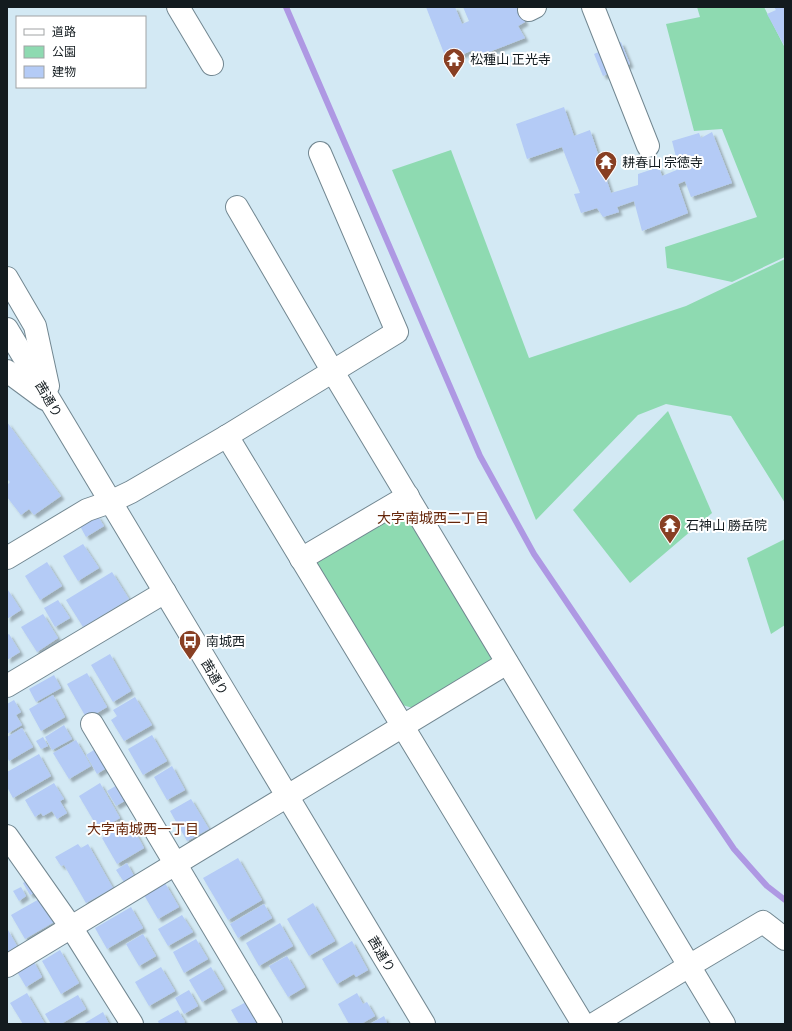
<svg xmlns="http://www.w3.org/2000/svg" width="792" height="1031" font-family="'Exo 2','Noto Sans JP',sans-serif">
<defs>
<filter id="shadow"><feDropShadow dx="3.5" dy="3.5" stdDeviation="1" flood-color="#0004"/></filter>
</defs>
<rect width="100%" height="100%" fill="#d3e9f4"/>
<!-- green -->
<g fill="#8edab1">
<path d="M697,7h67l21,41v209l-53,25 -65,-14 -2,-21 92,-30 -35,-88 -28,2 -28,-107 34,-7z"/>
<path d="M451,150l78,208 157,-52 99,-47v244l-54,-87 -65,-12 -28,11 -102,105 -144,-350z"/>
<path d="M668,411l44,102 -82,70 -57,-73z"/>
<path d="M407,509l87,146 -4,8 -77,45 -11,-3 -85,-141v-10z"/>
<path d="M785,539v86l-14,9 -24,-76z"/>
</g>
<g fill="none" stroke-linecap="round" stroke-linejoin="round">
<!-- stream -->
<path stroke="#ae98e3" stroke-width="6" d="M286,7l194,449 54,98 200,295 33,37 18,14"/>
</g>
<!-- building -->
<g fill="#b4cbf6" filter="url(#shadow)">
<path d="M426,7h29l7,17 7,-3 -6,-14h55l7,15 -7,4 7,12 -49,19 -3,-7 -26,11z"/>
<path d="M774,7h11v40l-18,-33 9,-4z"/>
<path d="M621,42l9,22 -27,12 -9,-22z"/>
<path d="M564,107l10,29 16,-6 21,63 27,-8v-11l21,-7 3,9 17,-7 -7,-28 27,-8 2,5 11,-6 20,51 -41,14 -6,-16 -7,3 10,29 -46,18 -8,-30 -17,6 2,5 -16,5 -6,-9 -16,5 -7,-19 6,-1 -18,-46 -35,12 -11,-35z"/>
<path d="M7,422l54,74 -27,19 -5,-6 -8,6 -14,-18v-12l3,-3 -3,-3z"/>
<path d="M97,515l7,11 -18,11 -6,-11z"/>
<path d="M83,544l16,24 -21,13 -15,-25z"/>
<path d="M47,562l15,24 -22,14 -15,-24z"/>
<path d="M112,572l17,27 -46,28 -17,-27z"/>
<path d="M8,590l13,20 -14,9v-28z"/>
<path d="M58,600l12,18 -15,9 -11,-19z"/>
<path d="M43,614l15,24 -21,14 -16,-25z"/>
<path d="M9,634l11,18 -13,8v-25z"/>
<path d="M110,654l21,37 -18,11 -22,-37z"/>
<path d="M87,673l20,34 -20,12 -20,-35z"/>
<path d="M54,675l7,13 -25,14 -7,-13z"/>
<path d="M53,695l12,22 -24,14 -12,-22z"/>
<path d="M135,697l17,28 -28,16 -13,-21 6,-4 -4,-6z"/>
<path d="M14,700l7,12 -5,3 6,10 -15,9v-30z"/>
<path d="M64,725l8,14 -20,11 -7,-13z"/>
<path d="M22,728l11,19 -24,14 -2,-4v-20z"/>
<path d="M152,735l15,26 -24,14 -15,-26z"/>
<path d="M43,737l5,9 -7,3 -5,-8z"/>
<path d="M76,740l15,26 -22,13 -16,-26z"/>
<path d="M97,748l11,19 -11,7 -11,-19z"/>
<path d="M39,754l12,22 -38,22 -6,-11v-15z"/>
<path d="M172,766l13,24 -18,10 -13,-23z"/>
<path d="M54,783l10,16 -4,2 7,12 -10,6 -5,-8 -9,5 -2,-3 -6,4 -10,-17z"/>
<path d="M100,783l20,35 -21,12 -20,-34z"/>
<path d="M119,784l9,15 -12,7 -9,-15z"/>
<path d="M191,799l18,30 -22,12 -17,-30z"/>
<path d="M130,822l14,26 -27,16 -15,-26z"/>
<path d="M78,844l3,4 7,-4 25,44 -27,15 -22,-38 -3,1 -6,-9z"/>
<path d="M238,858l24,42 -34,20 -25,-42z"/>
<path d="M127,863l7,13 -10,6 -8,-12z"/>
<path d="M33,877l7,13 -10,5 -7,-12z"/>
<path d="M165,883l14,24 -21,12 -14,-24z"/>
<path d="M21,887l5,9 -7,5 -6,-10z"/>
<path d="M41,898l13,24 -29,17 -14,-24z"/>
<path d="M313,903l22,38 -26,15 -22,-37z"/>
<path d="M264,904l8,14 -34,20 -8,-14z"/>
<path d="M131,907l12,21 -36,21 -12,-21z"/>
<path d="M182,915l11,17 -25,14 -10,-17z"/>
<path d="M280,923l13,23 -34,20 -13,-23z"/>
<path d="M7,928l10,18 -10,6z"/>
<path d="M143,934l13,22 -17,10 -13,-22z"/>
<path d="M196,939l12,20 -24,14 -11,-21z"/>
<path d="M352,941l16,29 -12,7 -2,-3 -17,10 -15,-25z"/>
<path d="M60,950l19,33 -18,11 -19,-33z"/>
<path d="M287,956l18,31 -17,10 -19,-31z"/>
<path d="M33,960l9,17 -16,10 -10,-17z"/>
<path d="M161,967l14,24 -26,15 -14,-24z"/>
<path d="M211,967l13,22 -22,13 -13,-22z"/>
<path d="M189,990l9,16 -14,8 -9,-16z"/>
<path d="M27,993l18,31h-22l-13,-21z"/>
<path d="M357,993l6,11 4,-2 8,14 -14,8h-12l-11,-20z"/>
<path d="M78,995l8,14 -25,15h-10l-6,-10z"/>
<path d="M250,1000l14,24h-25l-8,-14z"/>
<path d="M178,1010l7,12 -3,2h-23l-1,-3z"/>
<path d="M103,1012l6,12h-26z"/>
<path d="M384,1016l3,7 -1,1h-16z"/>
</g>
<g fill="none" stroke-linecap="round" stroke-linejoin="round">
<!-- minor casing -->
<g stroke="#728791" stroke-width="24">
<g id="minor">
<path d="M178,7l34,57"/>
<path d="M593,7l55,139"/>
<path d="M529,10l6,-3"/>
<path d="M237,207l96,165 391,652"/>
<path d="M7,278l28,48 13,60"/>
<path d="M7,329l417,695"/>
<path d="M7,371l38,28"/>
<path d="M227,436l356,588"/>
<path d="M7,558l80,-48 23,-8 21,-10 96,-56 170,-104 -77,-179"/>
<path d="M301,559l107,-63"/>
<path d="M7,686l158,-94"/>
<path d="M92,724l179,300"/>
<path d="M7,836l64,91 61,97"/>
<path d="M7,966l500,-303"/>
<path d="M594,1024l95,-58 74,-44 22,17"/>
</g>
</g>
<!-- minor -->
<use href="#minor" stroke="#fff" stroke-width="22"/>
</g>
<!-- icons -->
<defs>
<g id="temple-pin" transform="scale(1.15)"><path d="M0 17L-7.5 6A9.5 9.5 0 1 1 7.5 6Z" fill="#883f23" stroke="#fff"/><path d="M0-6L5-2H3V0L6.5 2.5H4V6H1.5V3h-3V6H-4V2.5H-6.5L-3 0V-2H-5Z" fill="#fff"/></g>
<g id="bus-pin" transform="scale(1.15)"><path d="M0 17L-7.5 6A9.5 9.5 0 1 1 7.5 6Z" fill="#883f23" stroke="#fff"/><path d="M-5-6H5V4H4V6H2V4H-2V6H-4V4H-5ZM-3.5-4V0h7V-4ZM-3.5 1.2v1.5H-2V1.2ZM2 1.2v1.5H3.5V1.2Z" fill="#fff"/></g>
</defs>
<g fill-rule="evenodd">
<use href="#temple-pin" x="454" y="59"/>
<use href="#temple-pin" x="606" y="162"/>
<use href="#temple-pin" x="670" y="525"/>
<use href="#bus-pin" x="190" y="641"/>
</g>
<g text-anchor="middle" stroke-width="4" stroke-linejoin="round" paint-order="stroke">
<!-- poi labels -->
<g font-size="13" fill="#131b1f" stroke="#fff" text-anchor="start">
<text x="470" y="64">松種山 正光寺</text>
<text x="622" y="167">耕春山 宗徳寺</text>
<text x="686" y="530">石神山 勝岳院</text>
<text x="206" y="646">南城西</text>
</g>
<!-- street labels -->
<g font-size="13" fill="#131b1f" stroke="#fff">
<text transform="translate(49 399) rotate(59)" y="5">茜通り</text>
<text transform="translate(215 677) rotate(59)" y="5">茜通り</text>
<text transform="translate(382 954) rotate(59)" y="5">茜通り</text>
</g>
<!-- neighbourhood labels -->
<g font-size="14" fill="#66260a" stroke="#fff">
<text x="433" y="523">大字南城西二丁目</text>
<text x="143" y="834">大字南城西一丁目</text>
</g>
</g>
<!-- border -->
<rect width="792" height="1031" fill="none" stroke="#131b1f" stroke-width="16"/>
<!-- legend -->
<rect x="16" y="16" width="130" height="72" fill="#ffffff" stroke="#a1a4a5"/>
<rect x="24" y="29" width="20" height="6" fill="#ffffff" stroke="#a1a4a5"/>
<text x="52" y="36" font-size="12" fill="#131b1f">道路</text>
<rect x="24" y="46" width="20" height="12" fill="#8edab1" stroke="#a1a4a5"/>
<text x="52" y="56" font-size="12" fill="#131b1f">公園</text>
<rect x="24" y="66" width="20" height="12" fill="#b4cbf6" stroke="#a1a4a5"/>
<text x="52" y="76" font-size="12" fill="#131b1f">建物</text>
</svg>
